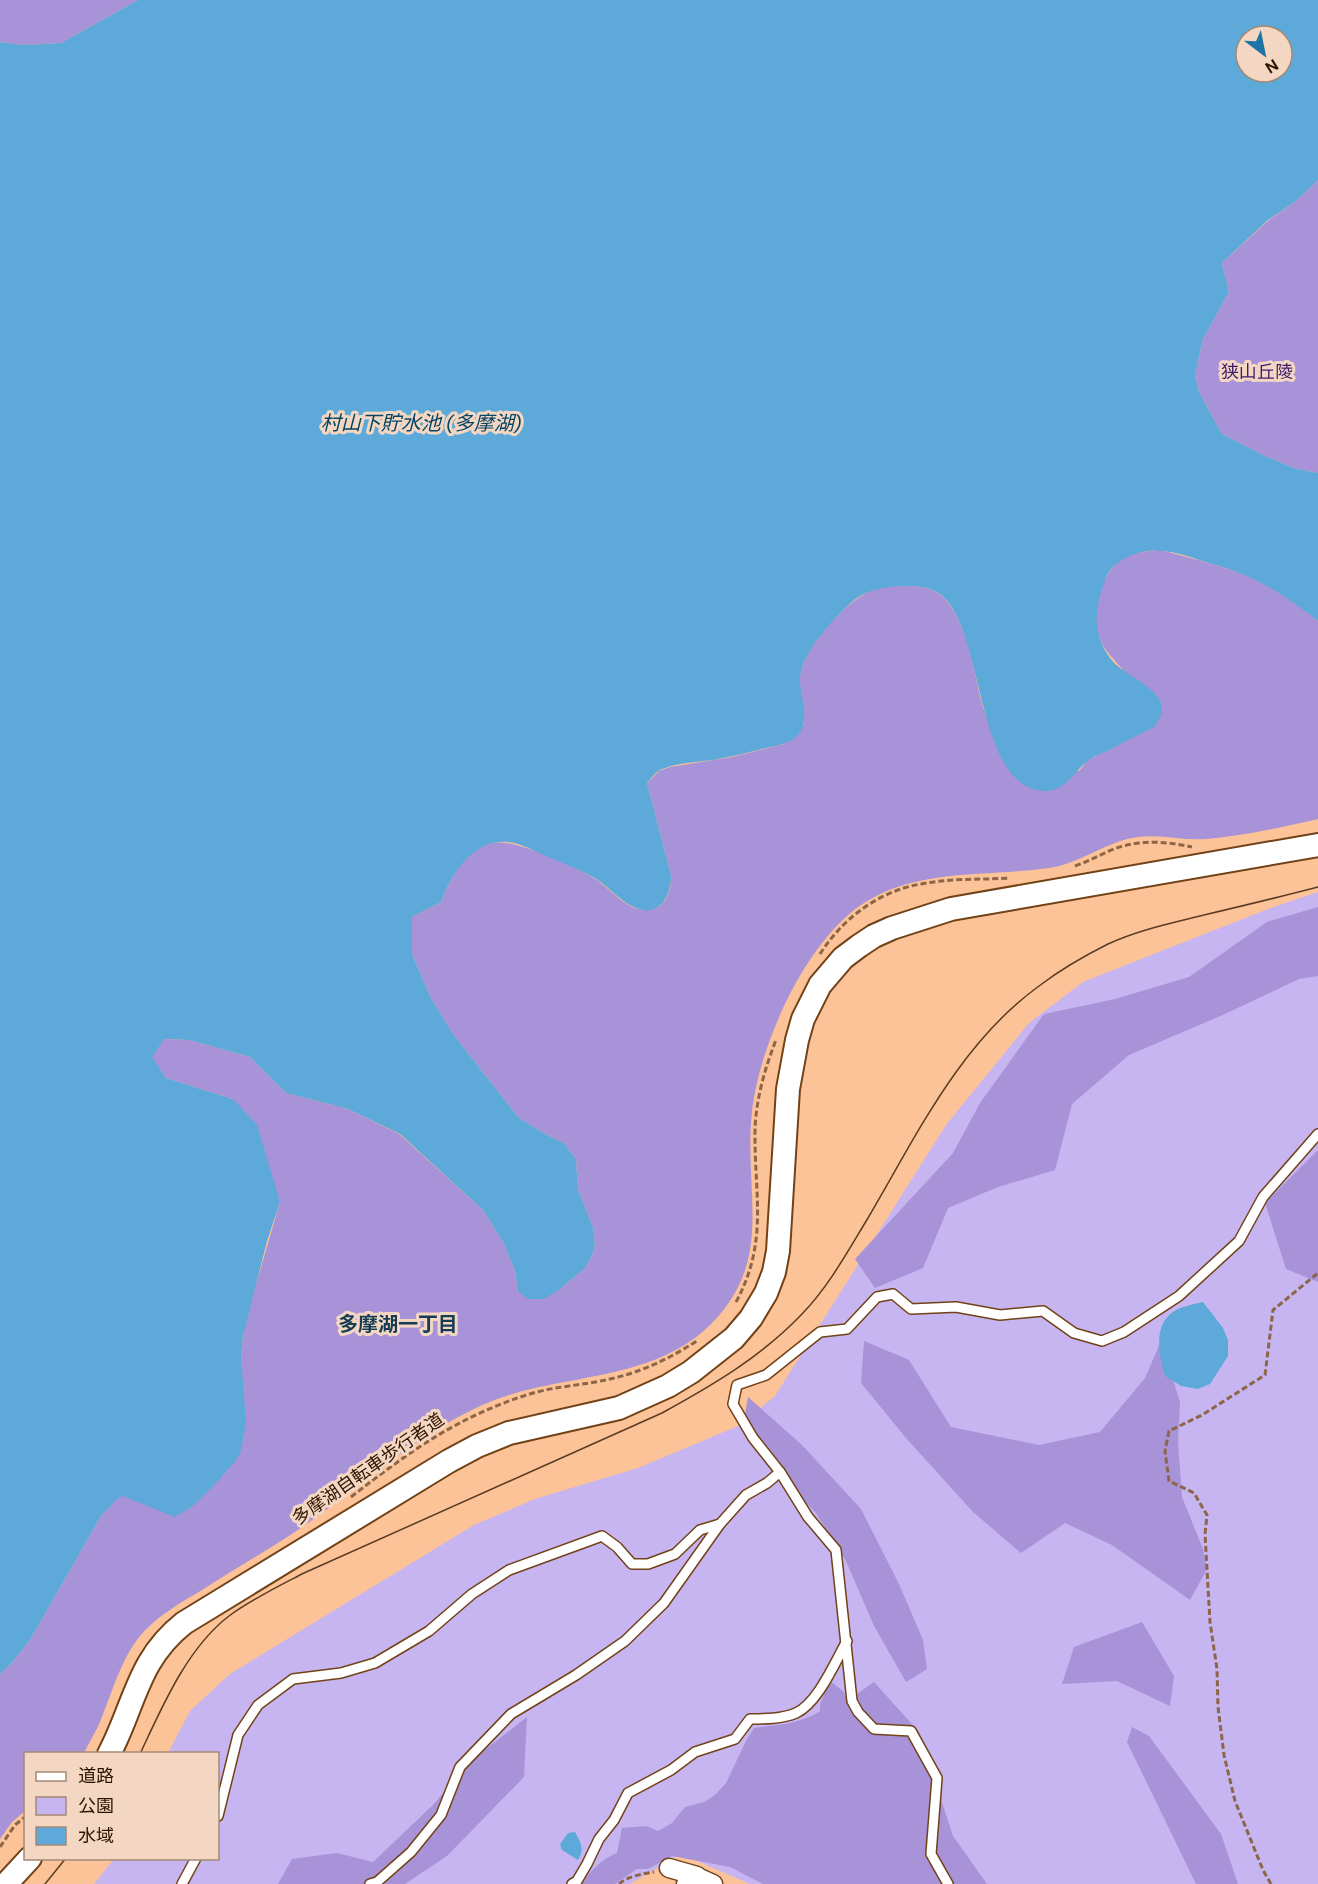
<svg xmlns="http://www.w3.org/2000/svg" width="1318" height="1884" font-family="'DM Sans','Noto Sans JP',sans-serif">
<rect width="100%" height="100%" fill="#fcc398"/>
<!-- green -->
<path fill="#c7b5f1" d="M1318,892v992h-568l-69,-30 -51,30h-536l20,-25 104,-1v-104l-50,-1 22,-42 40,-37 244,-149 61,-26 103,-31 100,-42 37,-30 171,-271 83,-102 54,-41 185,-73z"/>
<!-- forest -->
<g fill="#a892d8">
<path d="M0,0h138l-77,43 -38,2 -23,-3z"/>
<path d="M1318,180v293l-24,-5 -29,-12 -43,-22 -23,-42 -4,-17 8,-36 26,-47 -7,-29 47,-43 27,-19z"/>
<path d="M1160,550c34,9 68,17 100,31 21,8 40,26 58,40v198c-35,8 -76,17 -111,20 -23,2 -46,-5 -69,-2 -32,4 -58,27 -89,31 -63,9 -131,0 -185,35 -58,37 -105,142 -112,209 -9,80 24,148 -42,213 -58,57 -147,48 -218,76 -70,28 -126,82 -187,124 -33,23 -69,43 -103,65 -22,13 -45,26 -62,46 -20,25 -28,57 -40,86 -5,11 -11,21 -16,31l-58,1 -1,57 -13,11 -12,17v-165l10,-9 20,-25 71,-124 16,-18 120,-39 7,-24 -3,-78 2,-21 4,-21 33,-113 -5,-15 -42,-88 -67,-21 -15,-21 13,-18 25,1 61,17 36,36 62,16 51,25 84,76 20,32 12,29 3,20 41,-1 26,-22 7,-12 3,-11 -2,-18 -15,-37 -2,-31 -12,-16 -19,-9 -27,-17 -65,-83 -22,-36 -19,-44v-37l29,-15c9,-23 25,-54 52,-59 21,-5 84,24 102,36 15,9 31,31 50,31 20,1 27,-19 26,-35l-24,-92 12,-12 11,-4 62,-10 52,-13 20,-20c-2,-19 -8,-41 -1,-59 10,-27 48,-69 75,-77 10,-2 23,-2 32,-2 13,1 25,2 34,12 23,24 30,74 38,106 5,16 11,32 17,48l80,19 9,-11 65,-33c-9,-18 -18,-40 -30,-57 -8,-10 -17,-17 -22,-29 -12,-25 -1,-69 23,-83 11,-6 24,-7 36,-8z"/>
<path d="M1318,907v69l-19,3 -74,35 -96,41 -57,49 -17,66 -57,17 -50,21 -25,60 -48,20 -20,-29 98,-106 27,-50 64,-89 71,-15 74,-22 78,-55z"/>
<path d="M1318,1150v132l-32,-13 -21,-66z"/>
<path d="M864,1341l45,19 42,67 88,18 61,-13 45,-54 16,-37 19,61 -2,40 4,55 21,52 4,20 -17,31 -78,-55 -47,-22 -44,30 -48,-41 -67,-74 -45,-55z"/>
<path d="M748,1397l54,48 59,64 38,75 24,56 4,29 -21,13 -32,-56 -28,-65 -30,-48 -44,-44 -28,-50z"/>
<path d="M1142,1622l32,54 -4,30 -53,-25 -55,3 12,-37z"/>
<path d="M830,1681l14,11 3,9 27,-19 45,50 34,104 34,48h-224l-33,-17 -58,-11 -24,13h-11l-22,15h-34c10,-13 20,-25 36,-31l5,-25 25,-2 11,5 14,-8 13,-16 19,-5 11,-7 11,-12 21,-44 7,-11c23,-3 46,-4 66,-17v-7z"/>
<path d="M527,1717l-3,60 -77,79 -42,28h-127l14,-25 45,-6 36,9 60,-57 36,-43z"/>
<path d="M1132,1727l17,9 72,98 17,50h-42l-69,-142z"/>
</g>
<!-- water -->
<g fill="#5da9d9" fill-rule="evenodd">
<path d="M138,0h1180v180l-22,21 -28,19 -46,43 7,29 -26,47 -8,36 4,17 23,42 43,22 29,12 24,5v148c-33,-26 -62,-45 -103,-56 -21,-6 -45,-17 -67,-14 -14,2 -30,8 -39,21 -3,4 -5,12 -7,17 -8,24 -8,47 8,69 13,17 37,23 49,41 7,11 1,19 -5,28 -15,8 -30,15 -45,23 -6,3 -15,6 -20,10 -14,10 -23,31 -43,31 -72,0 -60,-162 -106,-197 -11,-8 -26,-8 -39,-8 -19,1 -36,4 -50,17 -18,16 -45,46 -50,69 -5,20 13,49 -5,65 -9,8 -23,9 -34,12 -16,4 -32,8 -49,11 -16,2 -38,3 -53,10 -5,3 -9,8 -13,13l24,92c1,19 -11,43 -35,33 -15,-6 -26,-20 -40,-29 -16,-10 -34,-16 -50,-23 -12,-5 -26,-13 -39,-14 -34,-3 -56,33 -66,60l-29,15v37l19,44 22,36 65,83 27,17 19,9 12,16 2,31 15,37 2,18 -3,11 -7,12 -26,22 -16,9h-15l-10,-8 -3,-20 -12,-29 -20,-32 -83,-76 -52,-25 -62,-16 -36,-36 -61,-17 -25,-1 -12,18 14,21 67,21 24,26 23,77 -13,39 -24,95 -2,21 5,67 -5,26 -4,9 -21,24 -23,23 -18,11 -52,-21 -6,3 -16,17 -71,124 -20,25 -10,9v-1632l23,3 38,-2zM1246,36h36v36h-36z"/>
<path d="M1203,1302l20,26 5,12v16l-18,28 -12,5 -17,-3 -16,-10c-6,-22 -13,-53 11,-66 8,-4 19,-6 27,-8z"/>
<path d="M575,1832c6,11 10,17 3,28l-16,-10 -2,-6 8,-11z"/>
</g>
<g fill="none" stroke-linecap="round" stroke-linejoin="round">
<!-- service casing -->
<g stroke="#724217" stroke-width="12">
<g id="service">
<path d="M218,1816l20,-81 20,-30 35,-26 48,-6 34,-10 54,-32 43,-37 37,-24 93,-34 15,11 15,17h16l27,-10 25,-24 20,-6"/>
<path d="M182,1884l14,-26"/>
<path d="M370,1884l7,-2 34,-30 30,-37 19,-48 51,-53 65,-39 49,-34 39,-38 56,-79 26,-29 21,-12 13,-11"/>
<path d="M572,1884l5,-3 10,-17 12,-25 15,-19 14,-27 43,-23 24,-18 40,-13 15,-20c14,0 32,0 46,-6 22,-10 39,-51 51,-72"/>
<path d="M948,1884l-17,-30 6,-76 -26,-47 -37,-2 -16,-17 -6,-11 -16,-151 -28,-33 -28,-45 -27,-34 -20,-34 4,-19 29,-10 54,-43 27,-3 30,-32 16,-3 18,15 45,-2 44,8 43,-4 31,22 28,8 22,-9 55,-36 60,-55 24,-44 55,-63"/>
</g>
</g>
<!-- minor casing -->
<g stroke="#724217" stroke-width="21">
<g id="minor">
<path d="M669,1868l28,8"/>
<path d="M686,1884l9,-8 18,8"/>
</g>
</g>
<!-- tertiary casing -->
<g stroke="#724217" stroke-width="26">
<g id="tertiary">
<path d="M109,1754c26,-49 28,-94 75,-131l265,-162 28,-15 32,-13 110,-25 49,-22 23,-14 43,-34 17,-20 15,-25 8,-21 4,-21 10,-162 9,-49 6,-21 17,-34 23,-27 16,-12 15,-10 18,-8 59,-19 367,-64"/>
<path d="M6,1884l24,-26"/>
</g>
</g>
<!-- path -->
<g stroke="#8d6547" stroke-width="3" stroke-dasharray="6 3" stroke-linecap="butt">
<path d="M1075,866c12,-4 23,-10 34,-15 28,-12 55,-10 83,-4"/>
<path d="M820,954c23,-36 59,-63 101,-70 29,-6 59,-4 89,-6"/>
<path d="M736,1302c33,-61 18,-108 19,-172 1,-31 10,-62 21,-90"/>
<path d="M351,1497c59,-46 109,-82 182,-104 25,-7 52,-8 77,-14 32,-7 61,-21 88,-39"/>
<path d="M0,1847l15,-22 11,-9"/>
<path d="M619,1884c9,-8 23,-10 35,-12"/>
<path d="M1271,1884l-8,-14 -28,-69 -11,-46 -6,-48 -1,-38 -7,-47 -5,-88 2,-19 -13,-22 -25,-12 -4,-30 4,-20 33,-16 63,-40 8,-65 45,-37"/>
</g>
<!-- service -->
<use href="#service" stroke="#fff" stroke-width="9"/>
<!-- minor -->
<use href="#minor" stroke="#fff" stroke-width="18"/>
<!-- tertiary -->
<use href="#tertiary" stroke="#fff" stroke-width="22"/>
<!-- tram -->
<g stroke="#5b3b22" stroke-width="1.5">
<path d="M140,1754c22,-47 47,-106 89,-138 23,-17 50,-30 75,-43l358,-160c51,-28 99,-56 140,-99 27,-28 46,-63 66,-96 49,-83 91,-174 171,-232 21,-16 45,-30 69,-42 30,-14 64,-21 96,-29 38,-9 76,-18 114,-28"/>
<path d="M45,1884l21,-26"/>
</g>
</g>
<g text-anchor="middle" stroke-width="6" stroke-linejoin="round" paint-order="stroke">
<!-- park labels -->
<g font-size="18" fill="#3f1c6e" stroke="#f4d7c2">
<text x="1257" y="378">狭山丘陵</text>
</g>
<!-- street labels -->
<g font-size="18" fill="#2d1400" stroke="#f4d7c2">
<text transform="translate(368 1469) rotate(-35)" y="6">多摩湖自転車歩行者道</text>
</g>
<!-- water labels -->
<g font-size="20" font-style="italic" fill="#044464" stroke="#f4d7c2">
<text x="421" y="430">村山下貯水池 (多摩湖)</text>
</g>
<!-- neighbourhood labels -->
<g font-size="20" font-weight="bold" fill="#153c54" stroke="#f4d7c2">
<text x="398" y="1331">多摩湖一丁目</text>
</g>
</g>
<!-- legend -->
<rect x="24" y="1752" width="195" height="108" fill="#f4d7c2" stroke="#a48974" stroke-width="1.5"/>
<rect x="36" y="1772" width="30" height="9" fill="#ffffff" stroke="#a48974" stroke-width="1.5"/>
<text x="78" y="1782" font-size="18" fill="#2d1400">道路</text>
<rect x="36" y="1797" width="30" height="18" fill="#c7b5f1" stroke="#a48974" stroke-width="1.5"/>
<text x="78" y="1812" font-size="18" fill="#2d1400">公園</text>
<rect x="36" y="1827" width="30" height="18" fill="#5da9d9" stroke="#a48974" stroke-width="1.5"/>
<text x="78" y="1842" font-size="18" fill="#2d1400">水域</text>
<!-- north arrow -->
<g transform="translate(1264 54) rotate(148)"><circle r="28" fill="#f4d7c2" stroke="#a48974" stroke-width="1.5"/>
<path d="M0-4.5L10 22L0 15L-10 22Z" fill="#1e75a5"/>
<text y="-9" font-size="16" font-weight="bold" text-anchor="middle" fill="#2d1400">N</text>
</g>
</svg>
